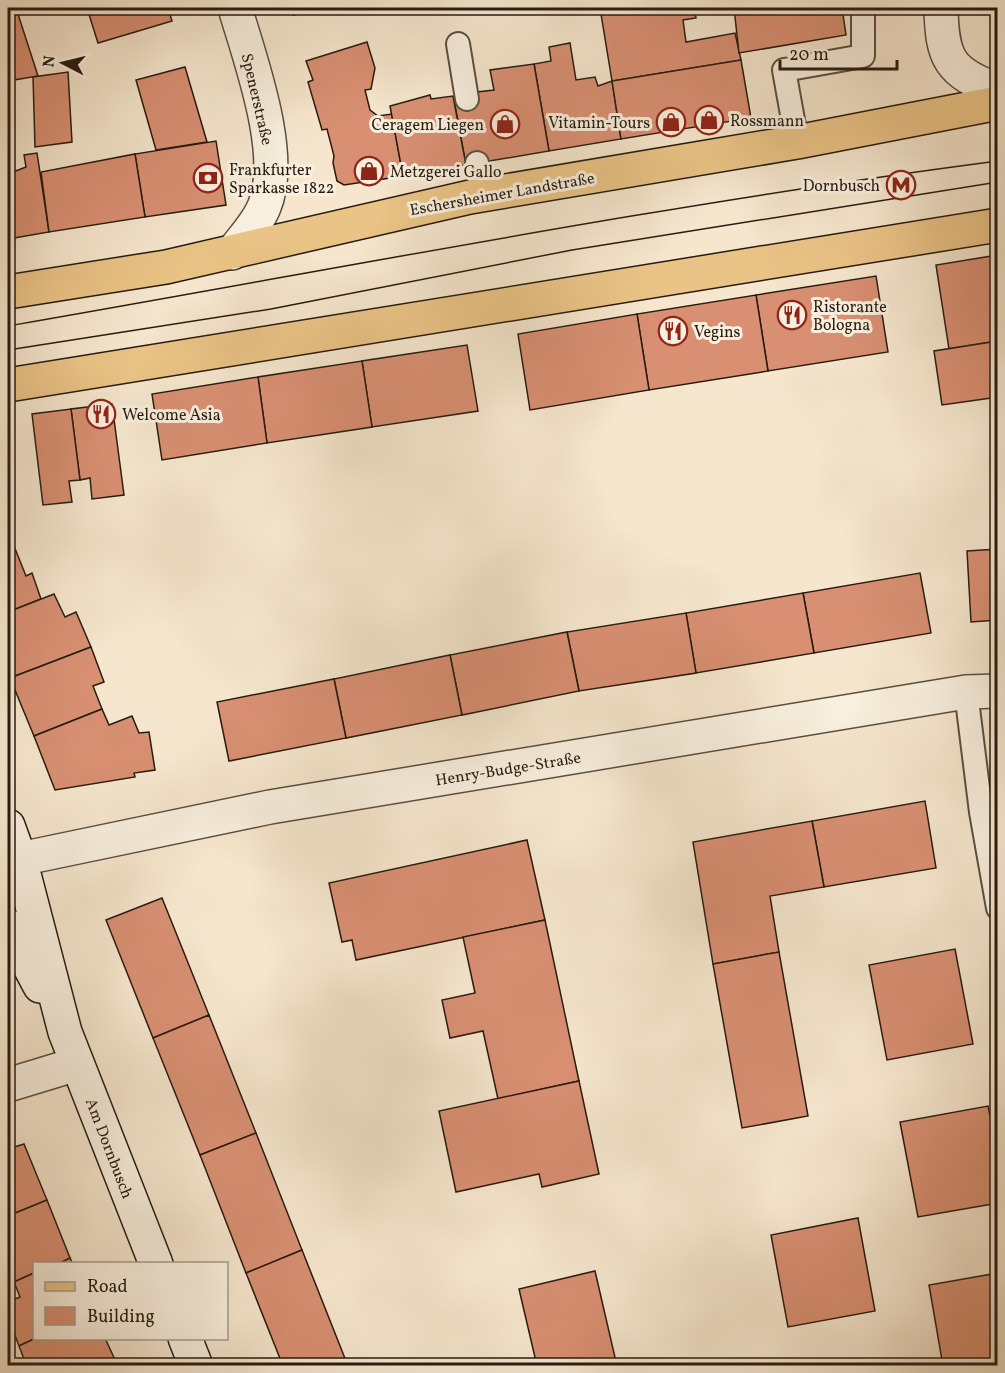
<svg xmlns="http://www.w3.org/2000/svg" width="1005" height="1373" font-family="Vollkorn,serif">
<rect width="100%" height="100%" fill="#f5e6cd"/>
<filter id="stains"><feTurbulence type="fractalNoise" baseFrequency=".00333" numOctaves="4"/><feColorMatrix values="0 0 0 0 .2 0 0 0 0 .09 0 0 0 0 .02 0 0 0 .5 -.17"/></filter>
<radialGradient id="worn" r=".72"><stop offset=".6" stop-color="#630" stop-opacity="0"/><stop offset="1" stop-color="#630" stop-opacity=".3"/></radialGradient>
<!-- building -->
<g fill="#d88f72" stroke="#271b10" stroke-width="1.5">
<path d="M8,8h8l22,68 -30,5z"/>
<path d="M87,8h81l4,13 -74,22z"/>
<path d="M291,8h26l-24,7z"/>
<path d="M600,8h94l2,10 -13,2 3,22 49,-9 6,27 -129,21z"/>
<path d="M734,8h108l4,27 -107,18z"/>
<path d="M367,42l8,26 -4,21 -6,1 5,20 8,6 14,-2 11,62 -59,9 -7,-4 -4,-18 1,-7 -7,-27 -5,1 -14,-48 5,-2 -7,-19z"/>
<path d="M570,43l6,37 19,-3 3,9 14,-5 9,58 -72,12 -15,-87 17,-3 -2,-14z"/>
<path d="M741,60l10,58 -130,21 -9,-58z"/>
<path d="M534,64l15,87 -83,14 -12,-65 24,-3 -1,-5 17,-2 -4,-20z"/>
<path d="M185,67l22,75 -51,8 -20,-70z"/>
<path d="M68,72l4,70 -37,5 -2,-70z"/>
<path d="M430,95l1,4 22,-3 13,69 -63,11 -13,-70z"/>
<path d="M216,141l10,64 -81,12 -10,-63z"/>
<path d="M37,153l12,79 -41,7v-65l18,-7 -2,-12z"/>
<path d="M135,154l10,63 -96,15 -8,-60z"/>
<path d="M998,255v86l-49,8 -13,-84z"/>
<path d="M876,276l12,76 -120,19 -12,-76z"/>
<path d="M756,295l12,76 -119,19 -12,-76z"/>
<path d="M637,314l12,76 -119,20 -12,-76z"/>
<path d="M998,341v56l-56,8 -8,-54z"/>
<path d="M467,345l11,66 -106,16 -10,-66z"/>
<path d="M362,361l10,66 -105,16 -9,-66z"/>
<path d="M258,377l9,66 -105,17 -10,-66z"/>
<path d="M112,404l12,91 -32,4 -2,-21 -10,2 -9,-71z"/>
<path d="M71,409l9,71 -11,1 3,21 -29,3 -11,-91z"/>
<path d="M12,541l14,35 6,-3 9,26 -33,13v-70z"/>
<path d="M998,549v71l-27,2 -4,-71z"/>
<path d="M920,573l11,60 -117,20 -11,-60z"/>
<path d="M803,593l11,60 -118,20 -10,-60z"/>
<path d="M54,594l11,23 11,-5 15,35 -81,31 -2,-7v-59z"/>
<path d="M686,613l10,60 -117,18 -12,-59z"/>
<path d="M567,632l12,59 -117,24 -12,-60z"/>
<path d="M91,647l13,35 -11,4 9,23 -68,27 -24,-58z"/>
<path d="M450,655l12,60 -116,23 -12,-59z"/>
<path d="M334,679l12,59 -117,23 -12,-59z"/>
<path d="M102,709l7,16 23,-9 7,17 10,-1 6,38 -21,3 1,4 -80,13 -21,-54z"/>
<path d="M925,801l11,67 -112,19 -12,-66z"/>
<path d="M812,821l12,66 -54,9 9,56 -66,12 -20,-122z"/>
<path d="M527,840l18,80 -189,40 -4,-20 -10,2 -13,-59z"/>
<path d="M162,898l47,117 -56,23 -47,-118z"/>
<path d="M545,920l34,161 -81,18 -15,-68 -33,7 -8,-38 33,-7 -12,-56z"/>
<path d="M955,949l18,95 -86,16 -18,-95z"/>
<path d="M779,952l29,164 -66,12 -29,-164z"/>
<path d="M209,1015l47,118 -56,22 -47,-117z"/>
<path d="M579,1081l20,93 -57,13 -3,-13 -83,18 -17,-81z"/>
<path d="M988,1106l10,49v48l-80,14 -18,-95z"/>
<path d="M256,1133l46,117 -56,23 -46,-118z"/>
<path d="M24,1144l23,56 -39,16v-67z"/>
<path d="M47,1200l23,58 -12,6h-24v9l-20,9 -6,-16v-50z"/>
<path d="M858,1218l17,93 -87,16 -17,-92z"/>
<path d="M302,1250l46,116h-65l-37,-93z"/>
<path d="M70,1258l3,6h-15z"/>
<path d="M595,1271l22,95h-80l-18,-77z"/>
<path d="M34,1273l2,65 -17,8 -6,-16 -5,2v-22l5,-2 -3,-7 10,-4 -6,-15z"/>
<path d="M998,1273v93h-55l-14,-81z"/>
<path d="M36,1338h69l11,24 -5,4h-95l8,-7 -5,-13z"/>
<path d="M367,1360l2,6h-14z"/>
</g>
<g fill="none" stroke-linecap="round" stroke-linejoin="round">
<!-- lane casing -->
<g stroke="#5a4e3f" stroke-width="26">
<g id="lane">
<path d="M458,44l9,55"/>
<path d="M797,142l-13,-72 79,-14v-48"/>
<path d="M477,163l5,32"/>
<path d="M966,692l15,120 17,96"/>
</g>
</g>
<!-- street casing -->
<g stroke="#5a4e3f" stroke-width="36">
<g id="street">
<path d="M941,8c1,50 8,65 57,82"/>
<path d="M232,253c11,-15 25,-29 32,-46 22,-51 -14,-148 -29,-199"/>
<path d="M20,859l250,-52 696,-115 32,-1"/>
<path d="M8,1085l69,-21"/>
</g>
</g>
<!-- secondary casing -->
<g stroke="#271b10" stroke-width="36">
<g id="secondary">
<path d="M8,826l12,33 45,173 91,232"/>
<path d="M8,926l32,60"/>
<path d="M185,1338l11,28"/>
</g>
</g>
<!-- primary casing -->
<g stroke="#271b10" stroke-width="36">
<g id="primary">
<path d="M8,292l158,-25 304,-70 327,-55 201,-39"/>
<path d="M8,385l990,-160"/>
</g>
</g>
<!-- lane -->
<use href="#lane" stroke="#f8efde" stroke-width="22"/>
<!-- street -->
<use href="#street" stroke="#f8efde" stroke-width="33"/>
<!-- secondary -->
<use href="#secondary" stroke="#f8efde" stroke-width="33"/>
<!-- primary -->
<use href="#primary" stroke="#eac386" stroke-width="33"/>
<!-- tram -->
<g stroke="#271b10" stroke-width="1.5">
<path d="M8,326c329,-57 658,-122 990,-165"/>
<path d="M8,350l263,-41 301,-59 426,-68"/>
</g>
</g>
<!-- icons -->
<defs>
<g id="shop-ring" transform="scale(1.5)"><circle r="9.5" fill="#f8efde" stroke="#8f2418" stroke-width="1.5"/><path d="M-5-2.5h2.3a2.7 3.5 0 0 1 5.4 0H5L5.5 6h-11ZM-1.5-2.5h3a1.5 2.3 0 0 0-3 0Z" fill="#8f2418"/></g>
<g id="bank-ring" transform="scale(1.5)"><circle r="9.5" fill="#f8efde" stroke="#8f2418" stroke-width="1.5"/><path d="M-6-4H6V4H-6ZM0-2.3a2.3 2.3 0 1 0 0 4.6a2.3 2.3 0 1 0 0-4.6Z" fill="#8f2418"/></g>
<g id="metro-ring" transform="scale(1.5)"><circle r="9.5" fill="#f8efde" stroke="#8f2418" stroke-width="1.5"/><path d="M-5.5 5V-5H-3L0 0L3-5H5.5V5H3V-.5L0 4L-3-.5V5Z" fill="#8f2418"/></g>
<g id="restaurant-ring" transform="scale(1.5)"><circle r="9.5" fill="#f8efde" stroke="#8f2418" stroke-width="1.5"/><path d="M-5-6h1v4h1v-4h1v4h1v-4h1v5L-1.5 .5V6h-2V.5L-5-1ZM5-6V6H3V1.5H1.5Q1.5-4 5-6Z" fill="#8f2418"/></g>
</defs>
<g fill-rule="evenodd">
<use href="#shop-ring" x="709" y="120"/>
<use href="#shop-ring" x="671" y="122"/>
<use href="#shop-ring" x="505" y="124"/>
<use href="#shop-ring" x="369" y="171"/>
<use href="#bank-ring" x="208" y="178"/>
<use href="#metro-ring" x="901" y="185"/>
<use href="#restaurant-ring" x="792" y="315"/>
<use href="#restaurant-ring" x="673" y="331"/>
<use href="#restaurant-ring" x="101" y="414"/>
</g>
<g text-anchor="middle" stroke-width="6" stroke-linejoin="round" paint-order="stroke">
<!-- street labels -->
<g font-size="16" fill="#271b10" stroke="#f8efde">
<text transform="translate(258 99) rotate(77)" y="6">Spenerstraße</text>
<text transform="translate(502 193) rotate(-10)" y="6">Eschersheimer Landstraße</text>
<text transform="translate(508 768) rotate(-9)" y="6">Henry-Budge-Straße</text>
<text transform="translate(110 1148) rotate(69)" y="6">Am Dornbusch</text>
</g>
<!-- poi labels -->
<g font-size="16" fill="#271b10" stroke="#f8efde" text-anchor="start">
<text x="730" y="126">Rossmann</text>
<text x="650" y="128" text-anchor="end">Vitamin-Tours</text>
<text x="484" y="130" text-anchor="end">Ceragem Liegen</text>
<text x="229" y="175">Frankfurter<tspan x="229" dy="18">Sparkasse 1822</tspan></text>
<text x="390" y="177">Metzgerei Gallo</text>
<text x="880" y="191" text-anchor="end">Dornbusch</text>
<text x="813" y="312">Ristorante<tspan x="813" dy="18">Bologna</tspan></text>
<text x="694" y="337">Vegins</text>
<text x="122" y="420">Welcome Asia</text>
</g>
</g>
<!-- margin -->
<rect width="1005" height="1373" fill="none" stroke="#f5e6cd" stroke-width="30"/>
<rect x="9" y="9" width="987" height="1355" fill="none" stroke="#271b10" stroke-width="3"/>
<rect x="15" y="15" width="975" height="1343" fill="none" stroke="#271b10" stroke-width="1.5"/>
<!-- legend -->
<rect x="33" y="1262" width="195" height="78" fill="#f8efde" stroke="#a49a8c" stroke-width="1.5"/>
<rect x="45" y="1282" width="30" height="9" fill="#eac386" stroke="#a49a8c" stroke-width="1.5"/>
<text x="87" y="1292" font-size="18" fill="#271b10">Road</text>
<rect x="45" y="1307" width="30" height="18" fill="#d88f72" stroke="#a49a8c" stroke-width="1.5"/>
<text x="87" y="1322" font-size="18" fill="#271b10">Building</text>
<!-- north arrow -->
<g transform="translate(63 63) rotate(277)" stroke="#f8efde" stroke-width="4.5" paint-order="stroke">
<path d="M0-4.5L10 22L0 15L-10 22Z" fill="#271b10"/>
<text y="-9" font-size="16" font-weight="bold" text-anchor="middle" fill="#271b10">N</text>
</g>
<!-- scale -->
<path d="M780 60v9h117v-9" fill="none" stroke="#271b10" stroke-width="3"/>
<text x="789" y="60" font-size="18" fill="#271b10" stroke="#f8efde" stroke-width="4.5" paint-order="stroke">20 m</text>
<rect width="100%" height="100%" filter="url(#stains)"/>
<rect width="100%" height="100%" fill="url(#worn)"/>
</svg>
